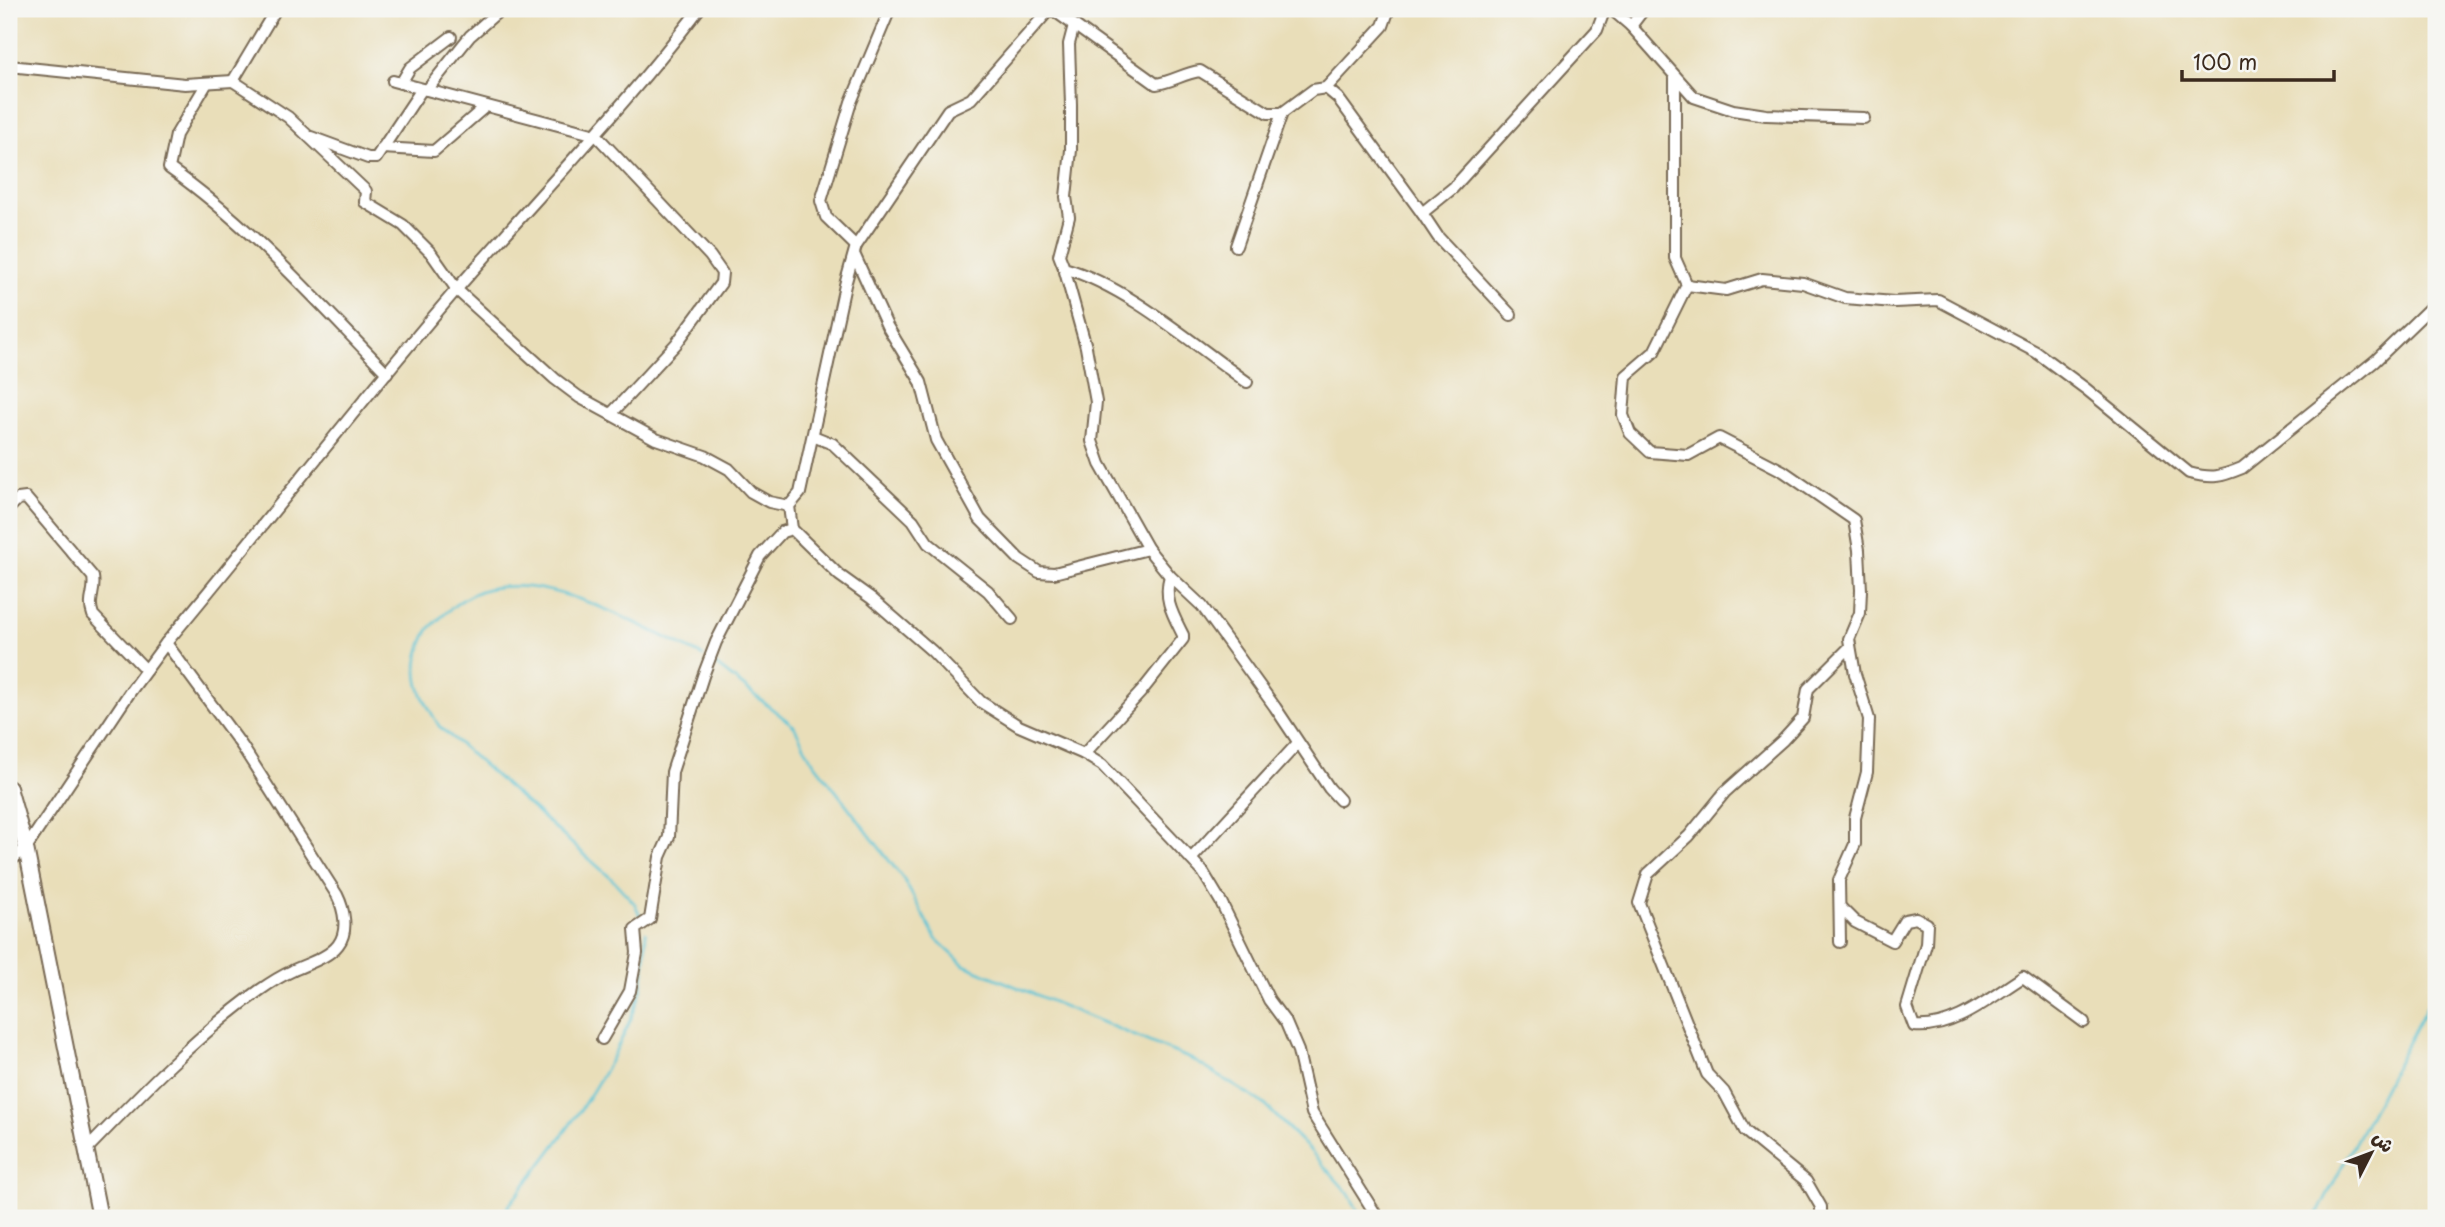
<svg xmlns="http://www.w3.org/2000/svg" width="2445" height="1227" font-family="'Playpen Sans','Playpen Sans Arabic',sans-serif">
<rect width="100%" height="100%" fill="#f6f6f2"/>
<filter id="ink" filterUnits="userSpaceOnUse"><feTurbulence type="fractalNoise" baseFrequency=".0143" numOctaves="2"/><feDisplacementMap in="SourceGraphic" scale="14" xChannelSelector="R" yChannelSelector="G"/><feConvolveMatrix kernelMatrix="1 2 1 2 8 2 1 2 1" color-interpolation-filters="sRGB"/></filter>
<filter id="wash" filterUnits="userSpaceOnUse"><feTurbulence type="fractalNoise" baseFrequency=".00686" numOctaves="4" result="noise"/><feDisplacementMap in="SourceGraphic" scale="28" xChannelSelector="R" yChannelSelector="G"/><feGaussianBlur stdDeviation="1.57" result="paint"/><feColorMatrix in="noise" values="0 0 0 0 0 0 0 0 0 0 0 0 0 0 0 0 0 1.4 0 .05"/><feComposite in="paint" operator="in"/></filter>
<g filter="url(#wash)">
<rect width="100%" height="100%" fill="#e9deb9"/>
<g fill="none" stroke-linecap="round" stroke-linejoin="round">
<!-- stream -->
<g stroke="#59c3d5" stroke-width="2.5">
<path d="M716,665l78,61 16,31 94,123 32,59 28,26 229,95 71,44 42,42 43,48 13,24"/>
<path d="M640,916l-5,-12 -23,-25 -173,-153c-18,-31 -30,-49 -16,-84 3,-8 5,-13 11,-18 15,-15 32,-30 53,-35 66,-16 157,39 216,67"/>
<path d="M499,1218c53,-67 116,-145 142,-227 5,-18 4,-40 5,-59"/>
<path d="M2315,1218l121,-229"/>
</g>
</g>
</g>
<g filter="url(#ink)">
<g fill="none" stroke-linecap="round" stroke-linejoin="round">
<!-- minor casing -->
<g stroke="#786954" stroke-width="14">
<g id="minor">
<path d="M276,9l-43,72 55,36 78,74 -1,11 38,23 28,28 26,37 98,89 24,18 77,42 49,17 24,13 22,23 18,10 20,4"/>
<path d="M1035,9l21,3 100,72c16,-2 28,-11 44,-13l68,42h14l31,-23 13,-2 12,10 84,115 31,-25 144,-158 8,-21"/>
<path d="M1050,9l-79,90 -23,11 -92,136 -11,39 -45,208 -11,13 3,23 47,46 32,23 61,53 49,51 38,24 65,28 18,11 89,94 107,-116"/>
<path d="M1611,9l20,17 63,71 39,13 33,5 98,3"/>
<path d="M1074,25l-5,19 2,61v45l-5,47 3,20 -10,38 5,13c63,18 129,76 183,114"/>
<path d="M1631,26l13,-17"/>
<path d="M9,66l176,18 48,-3"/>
<path d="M1675,77v181l12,27 -33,67 -28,24 -3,39 7,18 20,19 38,3 31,-17 64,33 71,49 5,30 2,40 -1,23 -11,26 6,35 14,45 -2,53 -12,46v26l-16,36 1,62"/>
<path d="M393,81l203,54 114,121 12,17 -1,10 -45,61 -65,70"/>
<path d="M207,83l-31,52 -7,33c81,57 149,134 218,205"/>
<path d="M401,83l9,-15 41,-31"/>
<path d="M1326,88l57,-62 6,-17"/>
<path d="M427,90l43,-54 31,-27"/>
<path d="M311,137l57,21h8l46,-69"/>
<path d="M382,148l52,3 52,-45"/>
<path d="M1422,213l16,24 73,78"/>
<path d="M856,246l-30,-29 -5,-16 30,-99 39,-93"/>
<path d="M1236,246l46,-133"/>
<path d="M855,256l32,70 34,56 15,58 44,79 39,40 20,13 15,1 94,-24 -48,-85 -8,-23 4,-39 -10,-55 -22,-79"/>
<path d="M1687,285l39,5 36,-11 41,4 42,15 49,4 44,-2 98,52 50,37 103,84c24,6 31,4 53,-5l133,-107 61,-59"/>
<path d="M813,436l20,8 80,76 15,23 60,48 24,28"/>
<path d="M9,508l9,-9 8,-1 67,79c3,16 -6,22 0,38l53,55"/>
<path d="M1148,549l22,27 32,30 73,101 54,81 11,12"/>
<path d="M1084,754l57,-62 42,-53v-4c-10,-20 -20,-36 -13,-59"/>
<path d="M1191,859l12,13 18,30 48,98 17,23 12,28 14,62 66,105"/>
<path d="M9,862l17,-14 104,-156 36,-49c98,-117 191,-238 290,-353 81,-93 168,-182 243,-281"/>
<path d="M1840,907l15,15 37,19 13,-21 11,-2 11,6 -1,20 -19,63 7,19c39,4 77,-29 109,-49l61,45"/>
<path d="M602,1039l28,-48 7,-38 -2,-24 15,-10 10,-62 9,-20 3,-65 31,-96 13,-34 44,-86 22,-24 10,-3"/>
<path d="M87,1149c54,-56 109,-113 173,-159 10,-7 21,-14 32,-19 14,-7 36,-13 46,-26 11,-14 6,-36 -1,-50l-95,-149 -76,-103"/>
<path d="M1821,1218v-11l-15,-26 -61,-50 -21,-39 -17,-18 -68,-171 9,-29 41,-38 36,-44 58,-52 20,-22 5,-29 42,-42"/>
</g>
</g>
<!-- major casing -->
<g stroke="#786954" stroke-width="18">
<path id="major" d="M9,788l17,60 74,370"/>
</g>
<!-- minor -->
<use href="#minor" stroke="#fff" stroke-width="10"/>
<!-- major -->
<use href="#major" stroke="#fff" stroke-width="14"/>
</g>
</g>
<!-- margin -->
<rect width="2445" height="1227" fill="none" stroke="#f6f6f2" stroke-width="35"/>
<!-- north arrow -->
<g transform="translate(2371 1153) rotate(48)" stroke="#f6f6f2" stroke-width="5" paint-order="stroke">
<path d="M0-5L12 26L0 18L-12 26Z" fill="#3b2a1e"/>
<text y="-10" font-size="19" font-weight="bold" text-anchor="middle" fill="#3b2a1e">ش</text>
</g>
<!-- scale -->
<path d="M2182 70v10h152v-10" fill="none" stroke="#3b2a1e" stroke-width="3.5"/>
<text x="2193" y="70" font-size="21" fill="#3b2a1e" stroke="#f6f6f2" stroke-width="5" paint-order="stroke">100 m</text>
</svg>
